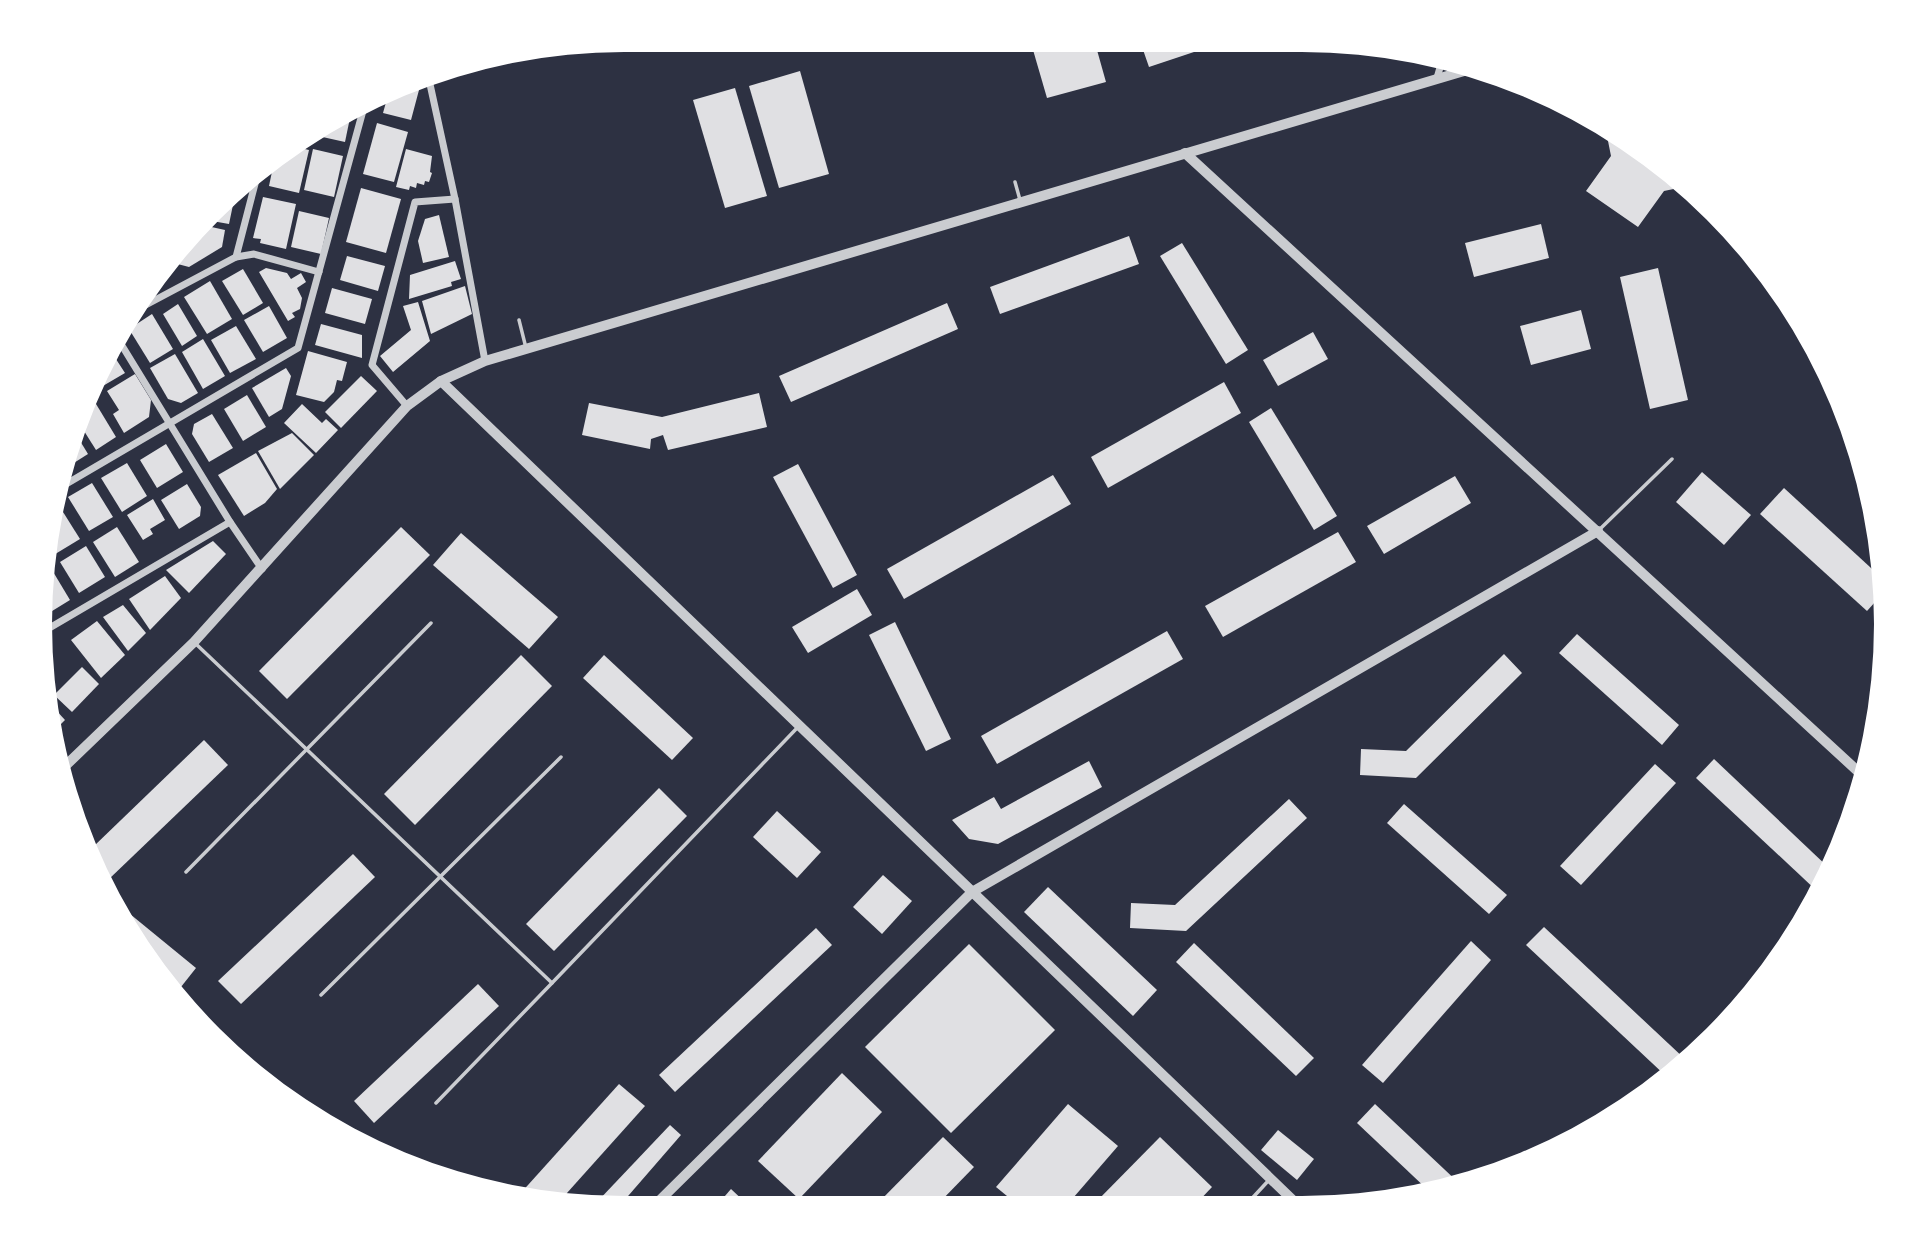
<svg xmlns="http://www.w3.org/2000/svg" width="1926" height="1248" font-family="'Noto Sans',sans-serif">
<rect width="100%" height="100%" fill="#2d3142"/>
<!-- building -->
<g fill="#e0e0e3">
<path d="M1031,43h64l11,39 -59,16z"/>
<path d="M1141,44h74v1l-66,22z"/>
<path d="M800,71l29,103 -50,14 -30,-102z"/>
<path d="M413,83l-2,5 8,2 -8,30 -28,-7 5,-18z"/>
<path d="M735,88l32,108 -42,12 -32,-108z"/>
<path d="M351,113l-6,29 -27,-6 1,-7z"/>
<path d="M377,123l31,9 -14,50 -31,-8z"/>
<path d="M1606,131l82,55 -24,5 -26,36 -52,-36 25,-35z"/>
<path d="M292,146l17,4 -10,43 -30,-7 5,-24z"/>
<path d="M313,149l30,7 -9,41 -30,-7z"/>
<path d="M406,149l26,7 -2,16 2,1 -3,9 -4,-1 -1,4 -7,-2 -1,5 -6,-2 -1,4 -13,-3z"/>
<path d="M361,188l40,11 -15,54 -40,-11z"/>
<path d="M263,197l33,7 -10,45 -26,-6 1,-4 -8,-1z"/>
<path d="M234,200l-5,24 -17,-3 17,-16z"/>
<path d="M299,211l30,7 -8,36 -30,-7z"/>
<path d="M439,215l10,42 -26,6 -5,-22 7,-22z"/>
<path d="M1541,224l8,34 -75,19 -9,-34z"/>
<path d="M207,226l18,4 -3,17 -33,20 -19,-5z"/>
<path d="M1129,236l10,28 -139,50 -10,-27z"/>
<path d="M1182,243l66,107 -22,14 -66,-108z"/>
<path d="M347,256l38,10 -7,25 -38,-11z"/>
<path d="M455,261l6,18 -10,3 1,4 -43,13 1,-24z"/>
<path d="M165,265l-2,11 -9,5 7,-12z"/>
<path d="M266,268l21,5 4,6 10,-6 5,9 -9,6 5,10 -2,11 -8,4 3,4 -7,4 -29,-49z"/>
<path d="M1658,268l30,132 -38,9 -30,-132z"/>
<path d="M243,269l20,34 -20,12 -21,-34z"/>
<path d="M210,281l22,38 -25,15 -23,-37z"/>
<path d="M465,286l7,28 -41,20 -9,-33z"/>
<path d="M332,288l40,11 -7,25 -40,-11z"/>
<path d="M418,302l12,39 -37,31 -13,-16 31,-26 -8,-24z"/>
<path d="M947,303l11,26 -167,73 -12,-26z"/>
<path d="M178,304l19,32 -15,10 -19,-32z"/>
<path d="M269,306l18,32 -24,14 -19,-32z"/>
<path d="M1581,310l10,39 -60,16 -11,-39z"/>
<path d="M152,314l21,35 -23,14 -21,-34z"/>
<path d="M321,324l41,11v23l-47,-13z"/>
<path d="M236,326l20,33 -26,14 -19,-33z"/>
<path d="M1313,332l15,27 -50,27 -15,-26z"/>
<path d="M203,339l22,37 -22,13 -21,-37z"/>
<path d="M308,351l39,11 -5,19 -5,-1 -3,12 -10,10 -28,-7z"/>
<path d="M175,354l23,39 -17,10 -13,-4 -18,-31z"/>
<path d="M114,356l11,17 -29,17 13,-24z"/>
<path d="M286,368l5,8 -9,33 -13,8 -17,-29z"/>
<path d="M135,374l16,26 -2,17 -25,16 -11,-19 6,-4 -12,-19z"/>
<path d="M361,376l16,15 -36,37 -16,-16z"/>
<path d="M1224,382l17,31 -133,75 -17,-31z"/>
<path d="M759,393l8,34 -99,23 -5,-15 -12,4 -1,10 -68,-14 7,-32 73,14z"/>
<path d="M247,395l19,32 -23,14 -19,-32z"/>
<path d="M93,399l23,38 -20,13 -17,-27z"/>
<path d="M302,404l20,19 4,-4 12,11 -22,23 -32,-30z"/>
<path d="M1271,408l66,108 -23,14 -65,-108z"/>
<path d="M212,414l21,34 -24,14 -17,-28 2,-10z"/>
<path d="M74,431l14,23 -19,12 -3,-4z"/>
<path d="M292,433l22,22 -34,34 -22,-38z"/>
<path d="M166,444l17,28 -26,16 -17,-28z"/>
<path d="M256,453l21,36 -12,14 -21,13 -26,-41z"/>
<path d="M127,463l20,33 -25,16 -21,-34z"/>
<path d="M798,464l59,111 -24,13 -60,-111z"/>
<path d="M1702,472l49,43 -27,30 -48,-43z"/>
<path d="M1053,475l18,29 -167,95 -17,-30z"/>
<path d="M1455,476l16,27 -87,51 -17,-28z"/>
<path d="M92,483l21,34 -24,14 -21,-34z"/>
<path d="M187,484l14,23 -1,9 -21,13 -18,-29z"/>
<path d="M1784,488l99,91 1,13 -17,19 -107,-97z"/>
<path d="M153,499l12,21 -15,9 3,5 -10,6 -16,-25z"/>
<path d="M58,504l22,35 -28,17 -3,-6z"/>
<path d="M117,527l22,35 -24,15 -22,-35z"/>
<path d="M401,527l29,28 -143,144 -28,-28z"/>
<path d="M1338,532l18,30 -133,75 -18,-31z"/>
<path d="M461,533l97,84 -29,32 -96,-84z"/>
<path d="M213,541l13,13 -37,39 -23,-23z"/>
<path d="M86,546l19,31 -26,16 -19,-31z"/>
<path d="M49,565l21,35 -26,16 -3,-30 4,-19z"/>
<path d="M165,576l16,22 -31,32 -21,-31z"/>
<path d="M857,589l15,26 -64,38 -16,-26z"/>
<path d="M123,605l23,28 -18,18 -25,-34z"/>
<path d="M97,621l28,34 -24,23 -30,-38z"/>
<path d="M895,622l56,117 -25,12 -57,-116z"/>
<path d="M1167,631l16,28 -186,105 -16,-28z"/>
<path d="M1577,634l102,91 -17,20 -103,-92z"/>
<path d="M1504,654l18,19 -106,105 -56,-3 1,-26 45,2z"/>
<path d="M521,655l31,31 -137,139 -31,-31z"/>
<path d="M604,655l89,83 -21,22 -89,-82z"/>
<path d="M82,667l17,17 -27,28 -18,-17z"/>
<path d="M54,708l11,12 -9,9 -1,-9z"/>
<path d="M204,740l24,25 -120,115 -15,-33z"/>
<path d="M1714,759l115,109 -11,24 -122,-114z"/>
<path d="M1089,761l13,26 -104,57 -29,-5 -17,-19 42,-23 7,12z"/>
<path d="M1655,764l21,19 -95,102 -21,-19z"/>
<path d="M659,788l28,28 -133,135 -28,-27z"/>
<path d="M1289,799l18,19 -121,113 -56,-3 1,-25 44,2z"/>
<path d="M1404,804l103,91 -18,19 -102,-91z"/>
<path d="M777,811l44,41 -24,26 -44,-41z"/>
<path d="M353,854l22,23 -134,127 -23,-23z"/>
<path d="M883,875l29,26 -30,33 -29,-27z"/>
<path d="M1048,887l109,103 -24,26 -109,-104z"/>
<path d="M119,905l77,63 -19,24 -39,-44z"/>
<path d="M1544,927l142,133 -18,18 -142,-133z"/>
<path d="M816,928l16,17 -157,147 -16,-17z"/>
<path d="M1471,941l20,19 -108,123 -21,-18z"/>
<path d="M1194,943l120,115 -18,18 -120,-114z"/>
<path d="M969,944l86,86 -104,103 -86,-86z"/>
<path d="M478,984l21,22 -125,117 -20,-22z"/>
<path d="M217,1030l64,57 -1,2 -41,-26 -26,-30z"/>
<path d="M842,1073l40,39 -83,87 -41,-38z"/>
<path d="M619,1084l26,22 -87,97h-10l-29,-8z"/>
<path d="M1068,1104l50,42 -51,59h-49l-22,-18z"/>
<path d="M1375,1104l86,81 -31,7 -73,-69z"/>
<path d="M670,1125l11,10 -59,68h-26z"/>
<path d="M1278,1130l36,29 -17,21 -36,-30z"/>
<path d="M943,1137l31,30 -37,38 -60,-1z"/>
<path d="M1160,1137l52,50 -18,19 -101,-1z"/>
<path d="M731,1189l16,15h-29z"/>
</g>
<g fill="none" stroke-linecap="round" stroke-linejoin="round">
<!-- service -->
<g stroke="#caccd0" stroke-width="3.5">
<path d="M1015,182l5,18"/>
<path d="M519,320l7,28"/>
<path d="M1599,530l73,-71"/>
<path d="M196,644l356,339 246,-256"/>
<path d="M186,872l245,-249"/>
<path d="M321,995l240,-238"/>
<path d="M436,1103l116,-120"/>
<path d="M1245,1206l24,-26"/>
</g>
<!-- minor -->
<g stroke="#caccd0" stroke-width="7">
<path d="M428,75l27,124 30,162"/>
<path d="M1437,78l4,-14"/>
<path d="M236,257l18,-3 65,18"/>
<path d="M140,308l96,-51 20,-77"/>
<path d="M121,344l109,178 32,47"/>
<path d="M407,406l-35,-41 43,-163 40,-3"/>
<path d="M61,487l237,-139 66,-241"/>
<path d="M46,630l184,-108"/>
</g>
<!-- tertiary -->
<g stroke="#caccd0" stroke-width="10">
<path d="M1185,153l678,623"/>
<path d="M441,381l858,825"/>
<path d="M60,771l134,-129 213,-236 34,-25 44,-20 979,-290"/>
<path d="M657,1203l315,-311 626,-361"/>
</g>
</g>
<!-- crop -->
<path d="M0 0H1926V1248H0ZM624 52H1302A572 572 0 0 1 1874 624V624A572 572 0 0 1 1302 1196H624A572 572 0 0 1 52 624V624A572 572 0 0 1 624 52Z" fill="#fff" fill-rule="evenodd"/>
</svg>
